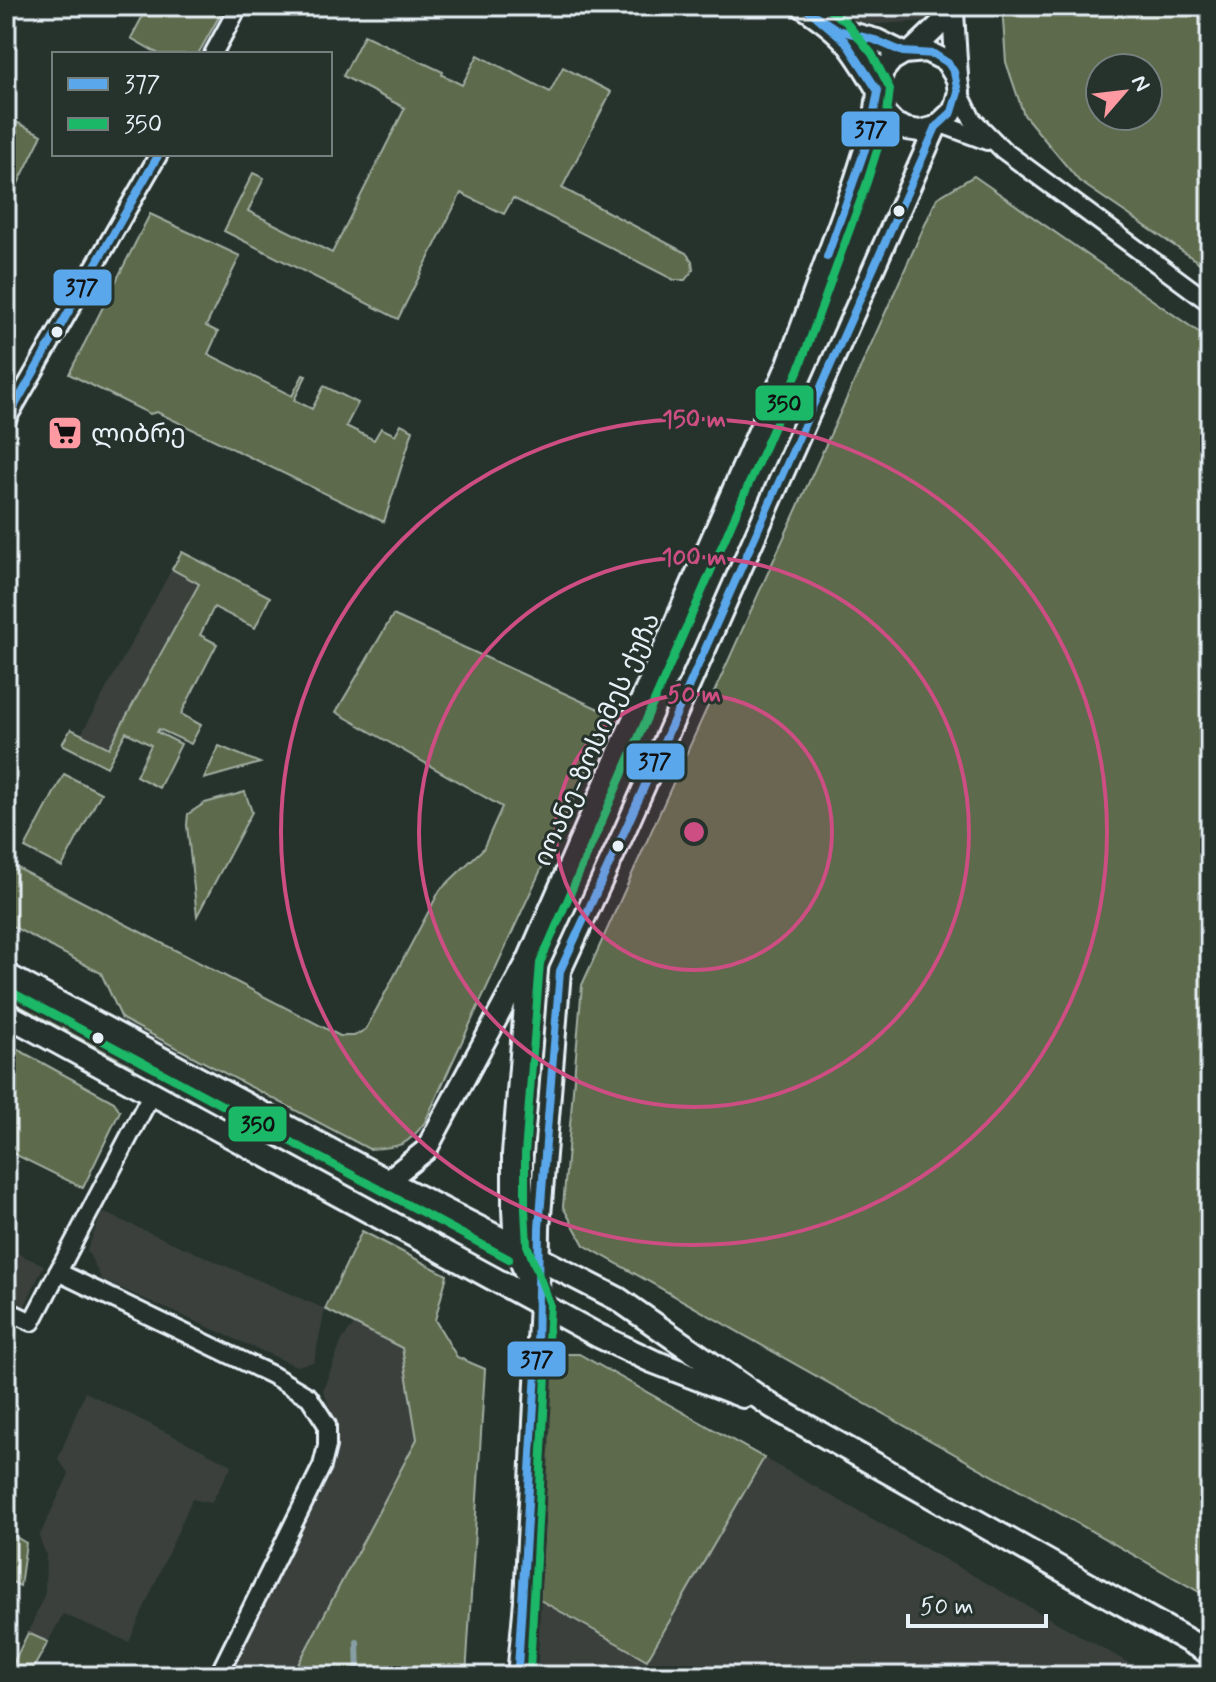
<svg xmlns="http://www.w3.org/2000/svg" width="1216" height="1682" font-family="Mynerve,'Noto Sans Georgian',sans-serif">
<rect width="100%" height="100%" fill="#26332d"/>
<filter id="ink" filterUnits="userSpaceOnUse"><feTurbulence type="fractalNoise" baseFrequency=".0125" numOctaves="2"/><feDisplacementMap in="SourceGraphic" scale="16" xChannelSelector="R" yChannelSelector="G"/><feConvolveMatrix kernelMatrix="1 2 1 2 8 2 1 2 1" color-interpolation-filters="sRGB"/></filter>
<g filter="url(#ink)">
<!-- built -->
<g fill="#3b413e">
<path d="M814,6h129l-5,9 -10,6 -50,3 -32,-2z"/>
<path d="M172,569l27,14 -90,165 -27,-15z"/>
<path d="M102,1212l223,97 -11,53 -18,4 -194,-86 -15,-30z"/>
<path d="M6,1249l38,16 -20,43 -18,-8z"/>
<path d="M355,1324l47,24 15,91 -125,237h-64l104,-214 6,-31 -15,-41 20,-52z"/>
<path d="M85,1392l147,73 -21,38 -19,-4 -63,143 -66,-28 -15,28 -20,-9 17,-40 1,-39 -7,-17 30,-63 -11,-15z"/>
<path d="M764,1458l388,218h-623l9,-13 2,-63 107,60z"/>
</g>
<!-- green -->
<g fill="#5d6a4c" stroke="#a2aea2" stroke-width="2" fill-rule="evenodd">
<path d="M148,6h77l-27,48h-39l-28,-16z"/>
<path d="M1002,6h208v264l-131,-89 -55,-66 -18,-53zM1100,68h48v48h-48z"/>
<path d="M364,35l79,37 -1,3 20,10 16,-30 72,37 13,-25 48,25 -49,96 124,65 6,8 1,9 -8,10h-11l-161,-82 -9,16 -43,-21 -63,126 -174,-88 29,-58 11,5 -16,33 84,42 73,-145 -62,-32z"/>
<path d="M6,117l36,18 -36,73z"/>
<path d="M974,176l236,164v1258l-626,-353 -21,-38 19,-222 355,-787z"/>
<path d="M150,214l90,42 -34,70 12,6 -10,22 84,42 11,-21 3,1 -12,24 18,9 12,-23 34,17 -12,23 28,14 7,-12 14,7 6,-11 12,6 -29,92 -227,-110 -7,2 -81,-40z"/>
<path d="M182,552l88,45 -15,31 -41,-21 -14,28 17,9 -36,70 20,11 -10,19 -32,-15 -2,3 24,12 -22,44 -23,-12 15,-31 -25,-13 -19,35 -45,-23 9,-15 38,19 90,-164 -27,-15z"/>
<path d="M393,615l219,100 -187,407c-17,24 -27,26 -56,27l-247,-130 -21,-46 -95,-50v-61l334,174h14l12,-7 74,-139 43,-41 19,-42 -166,-95z"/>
<path d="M219,746l41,17 -56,16z"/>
<path d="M64,774l37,19 -39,74 -37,-19z"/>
<path d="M245,792l7,20 -55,104 -10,-91 1,-11 17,-11z"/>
<path d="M6,990l131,70 -4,7 -127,-68z"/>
<path d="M6,1043l108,59 6,9 -37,77 -77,-38z"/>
<path d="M362,1231l85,44 -12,45 22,37 28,12 -19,307h-174l125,-237 -15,-91 -77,-39z"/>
<path d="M563,1354h16l185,104 -117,202 -107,-60 12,-232z"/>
<path d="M6,1531l20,12 -6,43 -14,-7z"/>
<path d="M28,1633l20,9 -19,34h-22z"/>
</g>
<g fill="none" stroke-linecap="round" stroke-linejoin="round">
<!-- stream -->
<path stroke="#879ea5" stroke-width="6" d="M357,1642l1,34"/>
<!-- minor casing -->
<g stroke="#e8f1f8" stroke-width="22">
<g id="minor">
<path d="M213,54l26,-48"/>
<path d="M959,92l13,27 31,31 207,153"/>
<path d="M941,124l46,17"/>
<path d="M6,421l153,-267"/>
<path d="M152,1093l-94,179 214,103 37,22 18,28v21l-5,20 -104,210"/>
<path d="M6,1310l26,12 26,-50"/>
<path d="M516,1676l7,-75 15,-298"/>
</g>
</g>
<!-- tertiary casing -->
<g stroke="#e8f1f8" stroke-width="26">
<g id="tertiary">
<path d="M801,6c44,29 51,41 77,85"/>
<path d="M953,12l4,64"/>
<path d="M836,29l41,11 27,13"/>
<path d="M912,51l41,-39 3,-6"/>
<path d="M528,968l-15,186v55l2,39 21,51"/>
<path d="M387,1181l39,-31 102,-190 260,-596 67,-183 20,-63 4,-34 4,-13 9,-11 12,-7 22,-2 20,10 11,18 2,13 -5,18 -18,17 -16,4 -13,-2 -12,-5 -10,-10 -7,-16"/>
<path d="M538,1303l1,-75 21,-257 66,-143 310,-701"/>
</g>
</g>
<!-- secondary casing -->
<g stroke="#e8f1f8" stroke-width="28">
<g id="secondary">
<path d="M6,975l381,206 231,118 155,108 437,246"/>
<path d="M6,1014l593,322 53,25 91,35"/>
</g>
</g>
<!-- minor -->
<use href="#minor" stroke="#26332d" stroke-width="16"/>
<!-- tertiary -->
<use href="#tertiary" stroke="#26332d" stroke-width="20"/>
<!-- secondary -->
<use href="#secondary" stroke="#26332d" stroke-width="22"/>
<!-- bus-1 casing -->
<g stroke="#26332d" stroke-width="14">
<g id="bus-1">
<path d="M817,17l28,24 33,50 -9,47 -42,119"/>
<path d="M6,421l153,-267"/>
<path d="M518,1668l19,-313 2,-127 21,-257 66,-143 310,-701 16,-15 6,-20 -4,-20 -6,-9 -14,-9 -31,-2 -28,-12 -37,-10 -37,-24"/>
</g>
</g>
<!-- bus-2 casing -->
<g stroke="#26332d" stroke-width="14">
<g id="bus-2">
<path d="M6,989l503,270"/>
<path d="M530,1669l20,-365 -23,-59 -2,-36v-55l15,-191 259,-594 67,-184 20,-63 4,-33 -18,-35 -27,-33 -22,-15"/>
</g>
</g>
<!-- bus-1 -->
<use href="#bus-1" stroke="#5aa8eb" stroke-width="8"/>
<!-- bus-2 -->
<use href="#bus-2" stroke="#1ab867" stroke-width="8"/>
</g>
</g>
<!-- distance rings -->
<circle cx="694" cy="832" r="138" fill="#cc4e82" fill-opacity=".12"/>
<g fill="none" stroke="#cc4e82" stroke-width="4">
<circle cx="694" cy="832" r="138"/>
<circle cx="694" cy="832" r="275"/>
<circle cx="694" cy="832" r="413"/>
</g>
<!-- icons -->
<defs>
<g id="supermarket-square" transform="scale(1.8)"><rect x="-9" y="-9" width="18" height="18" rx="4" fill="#ff9aa2" stroke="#26332d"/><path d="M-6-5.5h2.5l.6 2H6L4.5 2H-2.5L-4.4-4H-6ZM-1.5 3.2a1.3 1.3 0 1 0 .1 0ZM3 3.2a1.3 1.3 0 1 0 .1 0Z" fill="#111"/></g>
</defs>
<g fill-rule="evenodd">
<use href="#supermarket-square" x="65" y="433"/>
</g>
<!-- markers -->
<g fill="#e8f1f8" stroke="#26332d" stroke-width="3">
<circle cx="899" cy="211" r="7"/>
<circle cx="57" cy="332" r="7"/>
<circle cx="618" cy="846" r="7"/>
<circle cx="98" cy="1038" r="7"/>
</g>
<g text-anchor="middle" stroke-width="6" stroke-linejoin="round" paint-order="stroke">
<!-- poi labels -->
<g font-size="26" fill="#e8f1f8" stroke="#26332d" text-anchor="start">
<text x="91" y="442">ლიბრე</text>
</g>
<!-- street labels -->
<g font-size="26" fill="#e8f1f8" stroke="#26332d">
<text transform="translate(596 739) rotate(-66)" y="9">იოანე-ზოსიმეს ქუჩა</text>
</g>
</g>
<circle cx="694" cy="832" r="12" fill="#cc4e82" stroke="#26332d" stroke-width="4"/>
<g font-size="24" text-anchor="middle" font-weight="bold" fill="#cc4e82" stroke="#26332d" stroke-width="6" stroke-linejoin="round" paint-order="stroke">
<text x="694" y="427">150 m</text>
<text x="694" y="565">100 m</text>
<text x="694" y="702">50 m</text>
</g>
<g stroke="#26332d" stroke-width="3">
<rect x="840" y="110" width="61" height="38" rx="8" fill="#5aa8eb"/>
<rect x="52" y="268" width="61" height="39" rx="8" fill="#5aa8eb"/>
<rect x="754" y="384" width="61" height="38" rx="8" fill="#1ab867"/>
<rect x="625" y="742" width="61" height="39" rx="8" fill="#5aa8eb"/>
<rect x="227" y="1105" width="61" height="38" rx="8" fill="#1ab867"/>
<rect x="506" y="1340" width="61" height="38" rx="8" fill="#5aa8eb"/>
</g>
<g font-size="22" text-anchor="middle" font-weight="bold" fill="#111">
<text x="871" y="137">377</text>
<text x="82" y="295">377</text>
<text x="784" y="411">350</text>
<text x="655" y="769">377</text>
<text x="258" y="1132">350</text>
<text x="537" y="1367">377</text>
</g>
<!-- margin -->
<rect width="1216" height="1682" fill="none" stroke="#26332d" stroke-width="32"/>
<rect x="16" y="16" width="1184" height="1650" fill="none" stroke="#e8f1f8" stroke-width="3" filter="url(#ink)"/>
<!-- legend -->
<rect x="52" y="52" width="280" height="104" fill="#26332d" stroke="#747f7e" stroke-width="2"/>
<rect x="68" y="78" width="40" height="12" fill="#5aa8eb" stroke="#747f7e" stroke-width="2"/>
<text x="124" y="92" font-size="24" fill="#e8f1f8">377</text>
<rect x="68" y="118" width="40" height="12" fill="#1ab867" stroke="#747f7e" stroke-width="2"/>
<text x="124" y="132" font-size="24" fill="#e8f1f8">350</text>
<!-- north arrow -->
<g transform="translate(1124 92) rotate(62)"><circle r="38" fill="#26332d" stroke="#747f7e" stroke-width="2"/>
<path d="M0-6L14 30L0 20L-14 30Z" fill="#ff9aa2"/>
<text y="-12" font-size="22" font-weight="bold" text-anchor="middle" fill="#e8f1f8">N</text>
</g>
<!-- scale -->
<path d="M908 1614v12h138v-12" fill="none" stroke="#e8f1f8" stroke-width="4"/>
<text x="920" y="1614" font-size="24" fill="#e8f1f8" stroke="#26332d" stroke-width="6" paint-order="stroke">50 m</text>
</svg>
